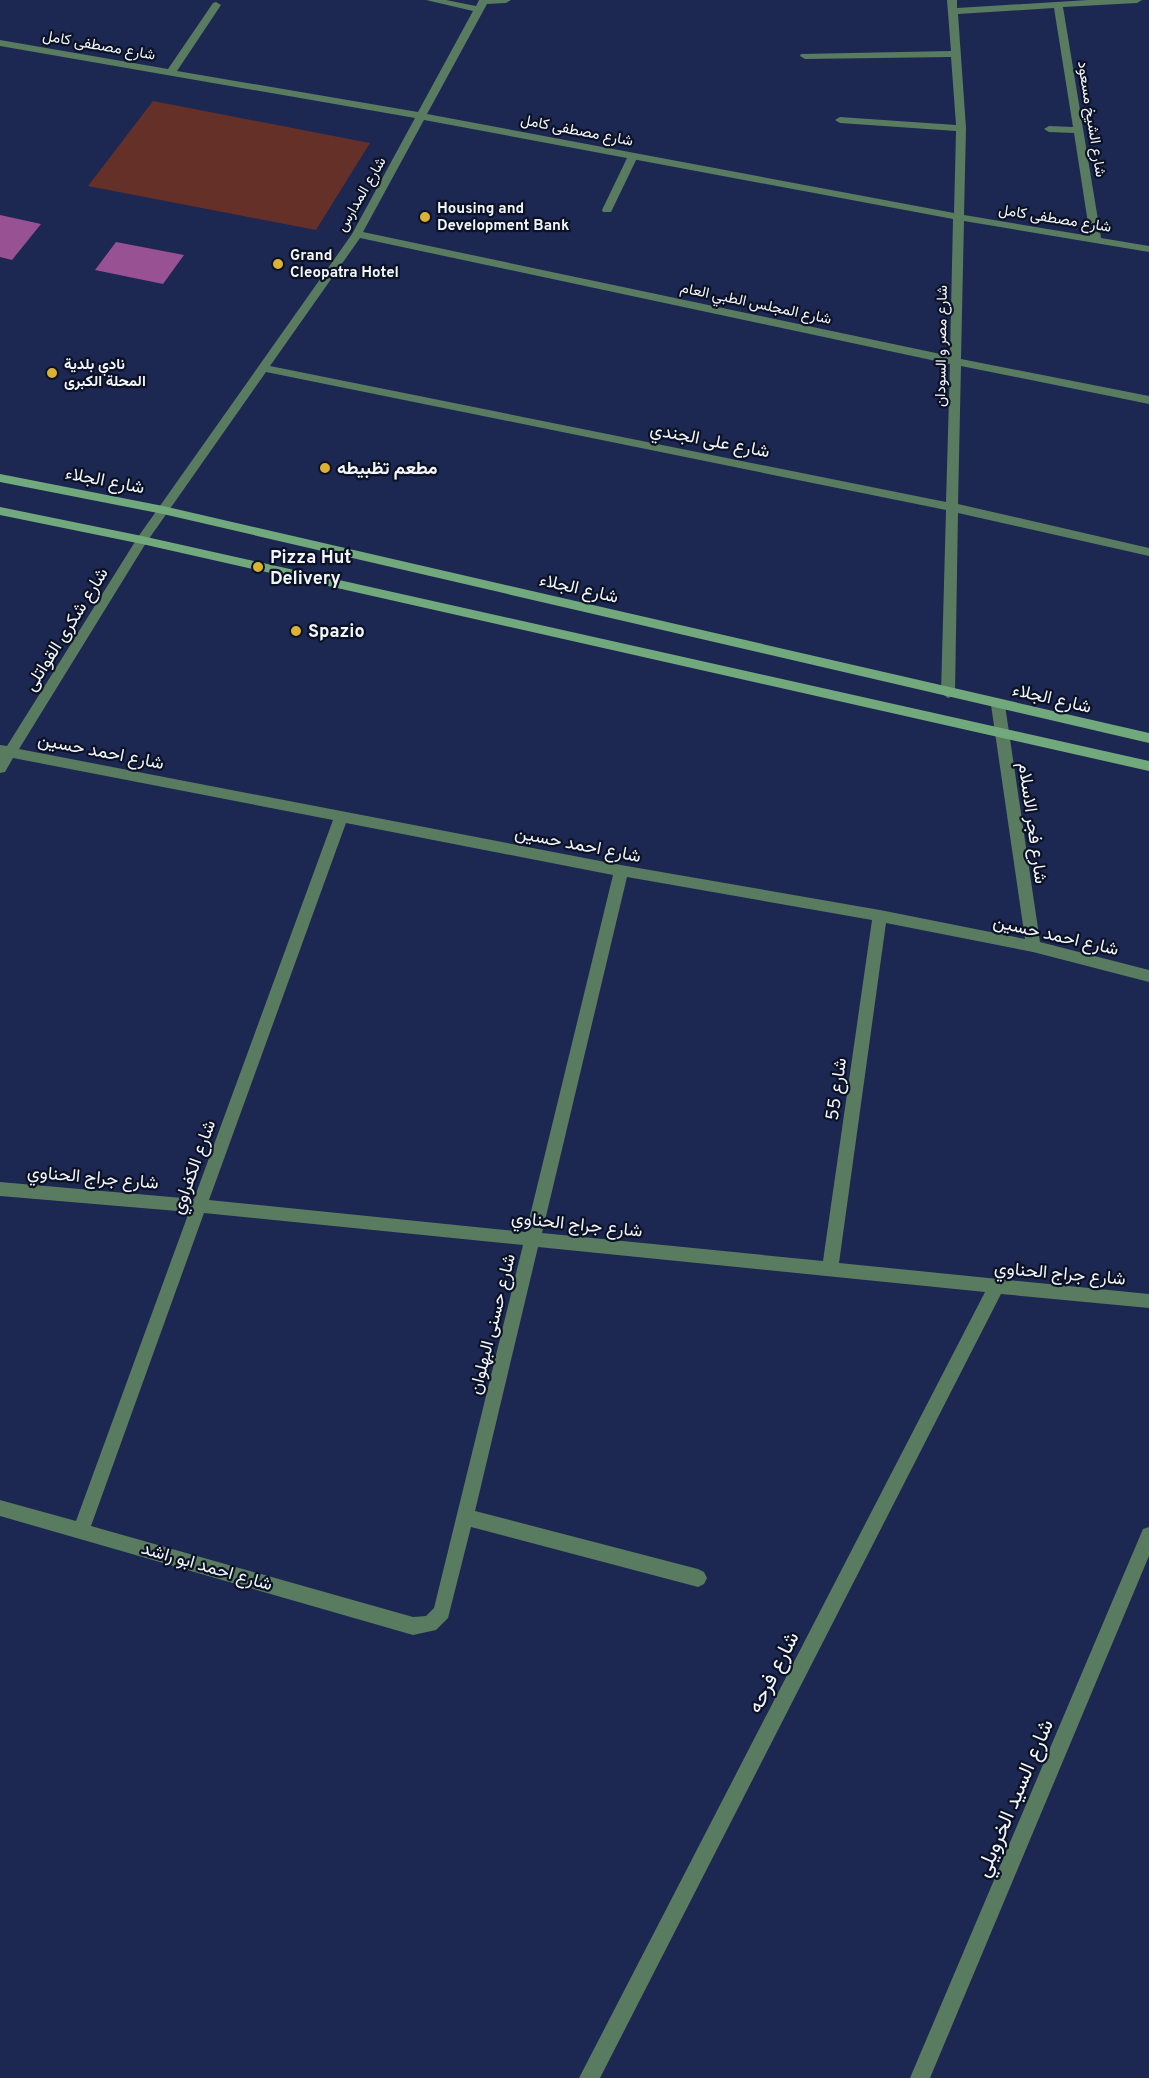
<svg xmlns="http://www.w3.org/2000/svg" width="1149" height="2078" font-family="Overpass,Vazirmatn,sans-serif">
<rect width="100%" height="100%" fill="#1c2752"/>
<!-- green -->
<path fill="#643028" d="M153,101l217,42 -54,87 -228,-44z"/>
<!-- water -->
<g fill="#985193">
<path d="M0,215l41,9 -29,36 -12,-3z"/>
<path d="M116,242l68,13 -21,29 -68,-14z"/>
</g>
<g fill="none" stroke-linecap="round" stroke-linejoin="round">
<!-- lane -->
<path fill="#597b5f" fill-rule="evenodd" d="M633,153l5,3 -26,54 -1,2h-8l-1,-2 26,-54z"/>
<!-- street -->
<g fill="#597b5f" fill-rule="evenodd">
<path d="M426,0h20l30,6 3,-6h32l-5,3 -19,1 -60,110 527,99 2,-82 -116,-8 -5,-3 5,-3 116,8 -5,-68 -146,2 -5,-3 1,-2 150,-3 -4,-51h10v8l131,-8h54l-5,3 -74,4 38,231 48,8v6l-185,-31 -3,138 188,37v8l-188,-38 -3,138 191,44v8l-191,-43 -3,180 -2,3 -5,2 -7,-5 5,-183 -680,-138 -120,171 -127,206 602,116 259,45 145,29 -34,-234 7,-5 7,5 35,237 109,28v12l-116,-30 -147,-29 -47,340 310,31v14l-148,-14 -401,784h-21l406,-786 -447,-45 -63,264 223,58 6,3 3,6 -3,6 -6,3 -227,-60 -23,91 -12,12 -23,5 -413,-119v-16l76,21 113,-309 -189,-16v-14l194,17 139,-379 -320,-62 -8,14 -5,1v-28l7,1 131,-209 214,-303 63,-116 -415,-72v-6l168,29 45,-66 3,-1 5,3 -44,66 241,41 55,-101zM1054,8l19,119 -24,-1 -5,3 5,3 25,1 16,103 -126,-21 2,-87 -8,-114zM424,120l529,99 -3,137 -587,-124zM360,238l590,126 -4,138 -676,-136zM346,823l267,52 -87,357 -317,-32zM627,877l245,43 -49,341 -281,-28zM204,1213l319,32 -89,363 -8,8 -13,1 -322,-91z"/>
<path d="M1149,1527v29l-219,522h-20l233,-549z"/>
</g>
<!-- secondary -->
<g fill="#72a97c" fill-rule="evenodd">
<path d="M0,474l163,32 986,227v10l-986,-229 -163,-32z"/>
<path d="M0,507l142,29 1007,225v10l-1007,-227 -142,-29z"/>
</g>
</g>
<!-- markers -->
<g fill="#dcb233" stroke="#0c1225" stroke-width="2">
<circle cx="425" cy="217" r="6"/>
<circle cx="278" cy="264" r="6"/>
<circle cx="52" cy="373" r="6"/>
<circle cx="325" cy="468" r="6"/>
<circle cx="258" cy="567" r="6"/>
<circle cx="296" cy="631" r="6"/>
</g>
<g text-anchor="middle" stroke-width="4.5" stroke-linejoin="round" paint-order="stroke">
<!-- far-street labels -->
<g font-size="15" fill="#f2f5fa" stroke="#0c1225">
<text transform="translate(99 45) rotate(10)" y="5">شارع مصطفى كامل</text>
<text transform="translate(1092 119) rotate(81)" y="5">شارع الشيخ مسعود</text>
<text transform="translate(577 130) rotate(11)" y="5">شارع مصطفى كامل</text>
<text transform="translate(361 194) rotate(-60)" y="5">شارع المدارس</text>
<text transform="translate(1055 218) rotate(9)" y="5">شارع مصطفى كامل</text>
<text transform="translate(756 303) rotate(12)" y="5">شارع المجلس الطبي العام</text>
<text transform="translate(941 346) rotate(-89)" y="5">شارع مصر و السودان</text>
</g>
<!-- far-poi labels -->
<g font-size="15" font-weight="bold" fill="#f2f5fa" stroke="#0c1225" text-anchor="start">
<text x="437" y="213">Housing and<tspan x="437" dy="17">Development Bank</tspan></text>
<text x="290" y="260">Grand<tspan x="290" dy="17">Cleopatra Hotel</tspan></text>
<text x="64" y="369">نادي بلدية<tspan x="64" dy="17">المحلة الكبرى</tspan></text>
</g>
<!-- street labels -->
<g font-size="18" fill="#f2f5fa" stroke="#0c1225">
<text transform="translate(710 440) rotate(11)" y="6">شارع على الجندي</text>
<text transform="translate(105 480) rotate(11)" y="6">شارع الجلاء</text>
<text transform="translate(579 588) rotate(13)" y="6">شارع الجلاء</text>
<text transform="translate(66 629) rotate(-58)" y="6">شارع شكرى القواتلى</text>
<text transform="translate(1052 698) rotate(13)" y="6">شارع الجلاء</text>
<text transform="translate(101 751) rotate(11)" y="6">شارع احمد حسين</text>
<text transform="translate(1033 823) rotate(82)" y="6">شارع فجر الاسلام</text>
<text transform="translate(578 844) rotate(11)" y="6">شارع احمد حسين</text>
<text transform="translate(1056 935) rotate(13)" y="6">شارع احمد حسين</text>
<text transform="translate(836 1089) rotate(-82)" y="6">شارع 55</text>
<text transform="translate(193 1167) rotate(-70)" y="6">شارع الكفراوي</text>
<text transform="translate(93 1177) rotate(5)" y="6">شارع جراج الحناوي</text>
<text transform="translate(577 1224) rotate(6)" y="6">شارع جراج الحناوي</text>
<text transform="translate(1060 1273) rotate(5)" y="6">شارع جراج الحناوي</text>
<text transform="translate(492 1324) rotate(-76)" y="6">شارع حسنى البهلوان</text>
<text transform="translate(207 1566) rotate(16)" y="6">شارع احمد ابو راشد</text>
</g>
<!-- poi labels -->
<g font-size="18" font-weight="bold" fill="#f2f5fa" stroke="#0c1225" text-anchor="start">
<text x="337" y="474">مطعم تظبيطه</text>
<text x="270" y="563">Pizza Hut<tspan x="270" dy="21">Delivery</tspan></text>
<text x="308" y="637">Spazio</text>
</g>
<!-- near-street labels -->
<g font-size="21" fill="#f2f5fa" stroke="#0c1225">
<text transform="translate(773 1672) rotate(-63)" y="7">شارع فرحه</text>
<text transform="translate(1014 1798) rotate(-67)" y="7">شارع السيد الخرويلي</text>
</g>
</g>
</svg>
